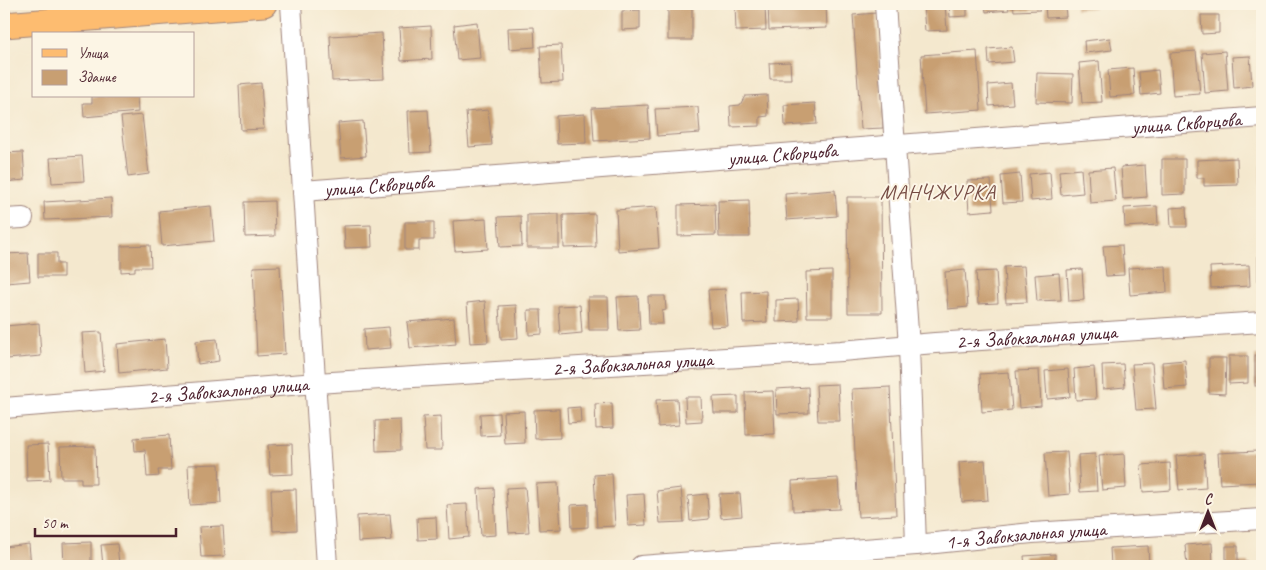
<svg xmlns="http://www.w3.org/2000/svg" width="1266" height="570" font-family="Caveat,sans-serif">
<rect width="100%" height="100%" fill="#fcf5e5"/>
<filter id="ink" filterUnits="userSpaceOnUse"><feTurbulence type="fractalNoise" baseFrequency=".02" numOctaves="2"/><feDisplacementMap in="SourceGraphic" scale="10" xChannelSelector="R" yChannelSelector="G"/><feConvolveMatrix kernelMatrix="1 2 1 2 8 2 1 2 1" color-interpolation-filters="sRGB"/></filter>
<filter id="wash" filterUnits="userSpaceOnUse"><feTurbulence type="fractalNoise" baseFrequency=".0096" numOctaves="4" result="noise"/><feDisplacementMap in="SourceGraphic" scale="20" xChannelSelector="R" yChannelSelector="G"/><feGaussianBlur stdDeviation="1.12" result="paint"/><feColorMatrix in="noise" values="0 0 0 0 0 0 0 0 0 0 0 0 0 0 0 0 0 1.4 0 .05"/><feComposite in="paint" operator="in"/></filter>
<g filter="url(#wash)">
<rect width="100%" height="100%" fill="#f4e8ce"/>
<g id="blocks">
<!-- building -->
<g fill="#c89f72">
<path d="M735,4h30l1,26 -30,1z"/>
<path d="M768,4h58l1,24 -58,2z"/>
<path d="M923,4h22l2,26 -22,1z"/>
<path d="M949,4h18v12l-17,1z"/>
<path d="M985,4h23l1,6 -23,2z"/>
<path d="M1013,4h27v6l-26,1z"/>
<path d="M1045,4h20l1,13 -20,1z"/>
<path d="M1076,4h18l1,4 -19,1z"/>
<path d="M692,7v33h-24v-32z"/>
<path d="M640,10v19l-18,1v-19z"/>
<path d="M876,13l7,115 -22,1 -8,-114z"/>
<path d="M1201,15h18v18l-17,1z"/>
<path d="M477,22l3,36 -23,2 -3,-35z"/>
<path d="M431,26l1,33 -31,2 -2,-33z"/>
<path d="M534,27l1,20 -26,2 -1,-21z"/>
<path d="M382,33l2,46 -52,2 -2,-45z"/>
<path d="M1110,38l2,12 -27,3 -1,-12z"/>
<path d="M561,45l2,37 -21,1 -2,-37z"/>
<path d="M1012,47l2,15 -25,2 -1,-15z"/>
<path d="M977,51l4,59 -56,4 -4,-59z"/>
<path d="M1196,51l4,43 -27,2 -3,-43z"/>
<path d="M1225,51l3,40 -23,2 -3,-40z"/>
<path d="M1250,56l2,30 -18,2 -2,-31z"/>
<path d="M1099,61l3,41 -20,1 -3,-40z"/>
<path d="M790,62l1,17h-21l-1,-16z"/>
<path d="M1133,68l2,27 -25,2 -2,-27z"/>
<path d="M1158,70l2,23 -19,2 -2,-23z"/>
<path d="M1037,73l36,1 -1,29 -36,-1z"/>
<path d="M261,83l3,46 -23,1 -2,-45z"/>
<path d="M1011,83l2,21 -24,2 -1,-21z"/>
<path d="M767,95l1,21 -8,1v9l-29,1 -1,-21 10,-1 5,-9z"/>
<path d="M92,96h45l1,16 -54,5 -1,-14h9z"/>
<path d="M815,103l2,21 -32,2 -1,-21z"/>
<path d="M648,105l2,33 -56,3 -2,-33z"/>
<path d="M698,107l2,26 -43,3 -2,-27z"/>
<path d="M428,110l3,42 -21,1 -2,-42z"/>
<path d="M488,110l4,35 -23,2 -3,-35z"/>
<path d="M585,114l1,29 -29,1 -1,-28z"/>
<path d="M142,115l7,59 -21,3 -7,-60z"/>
<path d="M363,121l3,35 -25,2 -3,-35z"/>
<path d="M23,152l2,28 -21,2v-29z"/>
<path d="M82,156l2,25 -32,2 -2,-25z"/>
<path d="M1237,158l1,27 -34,1v-8h-7v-18z"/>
<path d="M1162,159h23v35l-23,1z"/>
<path d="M1145,165l2,32 -24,2 -2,-32z"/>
<path d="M1260,166h2v37h-1z"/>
<path d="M1113,168l3,33 -26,2 -2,-33z"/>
<path d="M1081,169l2,24 -22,2 -2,-24z"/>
<path d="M1050,172l2,27 -21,2 -2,-27z"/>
<path d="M1020,174l2,28 -19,1 -2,-27z"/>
<path d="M991,180l2,30 -24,2 -2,-31z"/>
<path d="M835,190l2,26 -50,4 -2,-26z"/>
<path d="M847,197h34l1,116h-34z"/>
<path d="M111,198l1,19 -67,3 -1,-18z"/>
<path d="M749,200l1,37h-31l-1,-36z"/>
<path d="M274,201l1,35 -30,1 -1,-35z"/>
<path d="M715,204l1,31 -38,1v-31z"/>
<path d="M211,206l3,35 -52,5 -3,-35z"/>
<path d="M1157,206l1,19 -33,2 -1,-19z"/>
<path d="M656,207l3,41 -41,3 -2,-41z"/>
<path d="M1186,207l1,20h-16l-1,-19z"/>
<path d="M559,214v34h-32v-33z"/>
<path d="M595,214l1,33 -32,1 -1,-33z"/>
<path d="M521,216l1,30 -22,1 -2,-30z"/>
<path d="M486,219l2,30 -33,2 -2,-30z"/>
<path d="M405,222h29v18h-15v10h-14z"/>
<path d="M371,225l1,22 -27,1 -1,-22z"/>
<path d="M150,245l1,22h-16v4l-14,1v-26z"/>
<path d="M1122,245l2,30 -18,1 -3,-30z"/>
<path d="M28,253l2,28 -24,2 -1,-10h-1v-19z"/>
<path d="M38,253h19v11h6v13h-25z"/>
<rect x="1258" y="254" width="4" height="30"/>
<path d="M1249,265l1,21 -39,2 -1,-21z"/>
<path d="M280,266l5,88 -28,2 -4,-89z"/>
<path d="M1024,266l3,36 -21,1 -2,-36z"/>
<path d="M1166,266l1,26 -37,3 -2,-27z"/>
<path d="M1082,269l2,31 -15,1 -2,-31z"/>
<path d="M965,270l3,37 -20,2 -3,-37z"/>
<path d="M832,271v46h-25l-1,-45z"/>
<path d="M996,271l2,32 -20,1 -2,-32z"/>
<path d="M1059,273l2,27 -24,1 -2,-26z"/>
<path d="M725,289l3,37 -17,1 -3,-37z"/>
<path d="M766,291l1,31 -24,1 -1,-31z"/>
<path d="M638,296l2,34 -21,1 -2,-34z"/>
<path d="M648,296h17l1,14 -4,1 1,13h-14z"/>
<path d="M588,297h20l1,33h-20z"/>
<path d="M798,299l1,22 -23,1v-22z"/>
<path d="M485,301l3,41 -18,1 -3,-40z"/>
<path d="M516,305l2,33 -17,1 -2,-33z"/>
<path d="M580,305l2,28 -22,2 -2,-29z"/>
<path d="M528,310h13l1,24 -13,1z"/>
<path d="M454,318l2,26 -46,4 -3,-26z"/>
<path d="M39,323l2,33 -34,3 -2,-33z"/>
<path d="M389,327l2,21 -26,2 -1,-21z"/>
<path d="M101,332l3,39 -19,2 -3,-40z"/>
<path d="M165,339l2,29 -48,5 -2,-29z"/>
<path d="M217,339l2,22 -21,3 -2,-23z"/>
<rect x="1255" y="355" width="7" height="31"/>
<path d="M1229,356h19v27l-19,1z"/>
<path d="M1209,358h17l-1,36 -16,-1z"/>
<path d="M1185,360l2,27 -23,2 -2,-27z"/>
<path d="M1152,363l4,46 -20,1 -4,-46z"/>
<path d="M1123,364l2,23 -22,2 -1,-24z"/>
<path d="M1094,367l2,32 -20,1 -2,-31z"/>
<path d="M1068,369l2,28 -23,2 -2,-28z"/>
<path d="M1039,370l2,36 -22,2 -3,-37z"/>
<path d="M1009,372l3,38 -30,2 -2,-38z"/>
<path d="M838,384l2,37h-22l-2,-36z"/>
<path d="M808,387l1,26 -32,1 -1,-25z"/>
<path d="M890,387l6,128 -38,2 -6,-128z"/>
<path d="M773,391l2,43 -29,1 -1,-43z"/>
<path d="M738,396v17h-24l-1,-16z"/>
<path d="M685,397h16l1,24 -16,1z"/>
<path d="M677,399l2,26 -21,2 -2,-27z"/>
<path d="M612,403l1,25 -17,1 -1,-25z"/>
<path d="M580,407l1,15 -13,1 -1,-15z"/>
<path d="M559,409l1,29 -25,1 -1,-29z"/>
<path d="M524,411l1,32 -20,1 -2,-32z"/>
<path d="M499,413l1,22 -19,1 -1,-22z"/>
<path d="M441,416l1,34h-17l-2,-33z"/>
<path d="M400,420l1,30 -25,1 -1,-30z"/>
<path d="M169,435l2,35h-13l1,6 -12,1 -2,-27 -10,1 -1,-13z"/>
<path d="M48,444l2,36 -23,1 -1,-36z"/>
<path d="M292,444l1,30 -23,1 -2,-30z"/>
<path d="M95,446l1,38h-15v-6h-20l-1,-31z"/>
<path d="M1257,451l2,31 -39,2 -2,-31z"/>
<path d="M1067,452l3,42 -22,2 -3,-43z"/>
<path d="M1095,454l2,37 -17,1 -2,-37z"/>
<path d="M1124,454l2,34 -24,2 -3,-34z"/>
<path d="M1204,454l2,34 -27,2 -3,-34z"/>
<path d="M985,460l3,40 -26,2 -3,-40z"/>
<path d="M1170,463l1,27 -28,2 -2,-27z"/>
<path d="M219,464l2,39 -31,2 -2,-40z"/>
<path d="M612,474l3,52 -18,1 -3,-52z"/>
<path d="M838,478l2,31 -47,2 -1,-30z"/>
<path d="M558,483l3,46 -22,1 -3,-46z"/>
<path d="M525,487l4,45 -20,1 -3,-45z"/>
<path d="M494,488l2,47 -15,1 -3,-47z"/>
<path d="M681,488l3,34 -24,1 -3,-32z"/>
<path d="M296,489l1,41 -24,1 -2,-41z"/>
<path d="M740,493l2,23 -21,2 -2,-24z"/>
<path d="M644,494l2,31 -18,1 -2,-31z"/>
<path d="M707,494l2,25 -19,2 -2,-25z"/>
<path d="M467,504l2,33 -20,2 -2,-34z"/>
<path d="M588,504v23l-16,1 -1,-23z"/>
<path d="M390,514l2,26 -34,2 -1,-26z"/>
<path d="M436,517l1,22 -19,1 -1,-22z"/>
<path d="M223,526l2,30 -24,1 -2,-30z"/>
<path d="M91,542v24h-27l-1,-23z"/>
<path d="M1212,543l1,22 -26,1 -2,-21z"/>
<path d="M29,544l2,22h-27v-19z"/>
<path d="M117,544l2,20 -16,2 -2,-21z"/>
<path d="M1148,546l1,20h-38l-1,-18z"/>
<path d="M1226,546h12v16h10v4h-22z"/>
<path d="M1055,554v12h-30l-1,-10z"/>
</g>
</g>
</g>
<g filter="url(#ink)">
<use href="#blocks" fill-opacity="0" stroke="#9f847c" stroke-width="1"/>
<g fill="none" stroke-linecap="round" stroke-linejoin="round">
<!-- minor casing -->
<g stroke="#9f847c" stroke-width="22">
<g id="minor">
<path d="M291,4l36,562"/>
<path d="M885,4l24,342 7,199"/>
<path id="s1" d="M303,191l959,-74"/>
<path d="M4,219l19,-1"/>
<path id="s2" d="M4,408l312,-25 525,-32 94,-8 327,-21"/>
<path id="s3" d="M641,566l275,-21 116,-12 230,-14"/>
</g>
</g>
<!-- major casing -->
<g stroke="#9f847c" stroke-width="27">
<path id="major" d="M4,25l260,-21"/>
</g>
<!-- minor -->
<use href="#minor" stroke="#fff" stroke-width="20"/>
<!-- major -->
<use href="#major" stroke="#fdbc70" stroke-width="25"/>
</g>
</g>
<g text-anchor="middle" stroke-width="4" stroke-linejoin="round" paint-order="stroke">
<!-- street labels -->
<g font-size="20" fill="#4a1f2b" stroke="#fcf5e5">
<text dy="7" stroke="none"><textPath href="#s1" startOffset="886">улица Скворцова</textPath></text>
<text dy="7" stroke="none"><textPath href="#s1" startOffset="481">улица Скворцова</textPath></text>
<text dy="7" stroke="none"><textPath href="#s1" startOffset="76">улица Скворцова</textPath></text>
<text dy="7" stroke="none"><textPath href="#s2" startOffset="1035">2-я Завокзальная улица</textPath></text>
<text dy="7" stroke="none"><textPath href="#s2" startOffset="630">2-я Завокзальная улица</textPath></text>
<text dy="7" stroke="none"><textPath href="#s2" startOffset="225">2-я Завокзальная улица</textPath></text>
<text dy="7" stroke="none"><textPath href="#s3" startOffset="386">1-я Завокзальная улица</textPath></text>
</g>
<!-- neighbourhood labels -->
<g font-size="21" letter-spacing="1" fill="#764c44" stroke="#fcf5e5">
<text x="938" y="199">МАНЧЖУРКА</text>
</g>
</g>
<!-- margin -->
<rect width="1266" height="570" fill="none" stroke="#fcf5e5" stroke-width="20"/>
<!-- legend -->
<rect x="32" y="32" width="162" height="65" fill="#fcf5e5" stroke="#b59f9b"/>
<rect x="42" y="49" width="25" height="8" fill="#fdbc70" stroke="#b59f9b"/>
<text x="78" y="58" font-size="15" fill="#4a1f2b">Улица</text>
<rect x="42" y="70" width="25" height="15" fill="#c89f72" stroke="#b59f9b"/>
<text x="78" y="82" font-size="15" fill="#4a1f2b">Здание</text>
<!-- north arrow -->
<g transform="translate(1208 512)" stroke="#fcf5e5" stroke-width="4" paint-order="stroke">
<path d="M0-4L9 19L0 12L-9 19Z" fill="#4a1f2b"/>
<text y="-8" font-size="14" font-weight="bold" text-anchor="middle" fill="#4a1f2b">С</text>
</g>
<!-- scale -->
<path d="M35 528v8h141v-8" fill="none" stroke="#4a1f2b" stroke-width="2.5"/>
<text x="42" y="528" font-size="15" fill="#4a1f2b" stroke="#fcf5e5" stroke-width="4" paint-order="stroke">50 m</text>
</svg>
